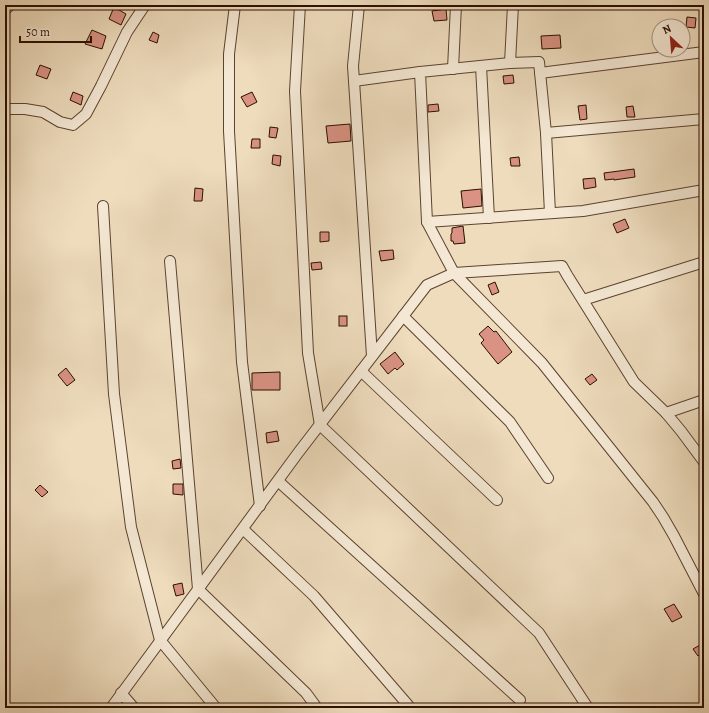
<svg xmlns="http://www.w3.org/2000/svg" width="709" height="713" font-family="Alegreya,serif">
<rect width="100%" height="100%" fill="#eedcbd"/>
<filter id="stains"><feTurbulence type="fractalNoise" baseFrequency=".005" numOctaves="4"/><feColorMatrix values="0 0 0 0 .2 0 0 0 0 .09 0 0 0 0 .02 0 0 0 .5 -.17"/></filter>
<radialGradient id="worn" r=".72"><stop offset=".6" stop-color="#630" stop-opacity="0"/><stop offset="1" stop-color="#630" stop-opacity=".3"/></radialGradient>
<!-- building -->
<g fill="#d99283" stroke="#2b0e00">
<path d="M114,7l12,7 -5,11 -12,-6z"/>
<path d="M446,9l1,11 -13,1 -2,-10z"/>
<path d="M687,17l9,1 -1,10 -9,-1z"/>
<path d="M92,30l14,6 -4,13 -17,-5z"/>
<path d="M153,32l6,3 -2,8 -8,-3z"/>
<path d="M560,35l1,13 -19,1 -1,-13z"/>
<path d="M40,65l11,4 -4,10 -11,-4z"/>
<path d="M513,75l1,8 -10,1 -1,-8z"/>
<path d="M73,92l10,4 -2,9 -11,-5z"/>
<path d="M252,92l5,10 -10,5 -6,-10z"/>
<path d="M438,104l1,7 -11,1v-7z"/>
<path d="M586,105l1,14 -7,1 -2,-14z"/>
<path d="M633,106l2,11h-8l-1,-10z"/>
<path d="M350,124l1,17 -23,2 -2,-17z"/>
<path d="M270,127l8,1 -2,10 -7,-1z"/>
<path d="M252,139h8v9h-9z"/>
<path d="M273,155l8,1 -1,10 -8,-2z"/>
<path d="M519,157l1,9h-9l-1,-8z"/>
<path d="M634,169l1,8 -21,3v-1l-9,1 -1,-7z"/>
<path d="M595,178l1,9 -12,2 -1,-10z"/>
<path d="M195,188l8,1 -1,12h-8z"/>
<path d="M481,189l1,17 -19,2 -2,-17z"/>
<path d="M625,219l4,9 -12,5 -4,-9z"/>
<path d="M463,226l2,17 -11,1 -1,-3h-2v-7l1,-1v-5z"/>
<path d="M320,232h9v9l-9,1z"/>
<path d="M393,250l1,9 -13,2 -2,-10z"/>
<path d="M321,262l1,7 -10,1 -1,-7z"/>
<path d="M495,282l4,10 -7,3 -4,-10z"/>
<rect x="339" y="316" width="8" height="10"/>
<path d="M488,326l6,6 2,-1 16,21 -14,12 -17,-21 3,-3 -5,-6z"/>
<path d="M395,352l9,12 -7,6 -2,-2 -7,6 -8,-10z"/>
<path d="M66,368l9,12 -8,6 -9,-11z"/>
<path d="M280,372v18h-28v-17z"/>
<path d="M592,374l5,6 -7,5 -5,-6z"/>
<path d="M277,431l2,10 -12,2 -1,-10z"/>
<path d="M180,459l1,9 -8,1 -1,-8z"/>
<path d="M173,484h10v11l-10,-1z"/>
<path d="M40,485l8,7 -6,5 -7,-7z"/>
<path d="M182,583l2,11 -8,2 -3,-11z"/>
<path d="M674,604l8,13 -10,5 -8,-13z"/>
<path d="M700,645l4,7 -6,4 -5,-7z"/>
</g>
<g fill="none" stroke-linecap="round" stroke-linejoin="round">
<!-- street casing -->
<g stroke="#5c422f" stroke-width="12">
<g id="street">
<path d="M235,5l-6,49v77l13,231 18,144"/>
<path d="M300,5l-5,86 13,262 12,72 219,208 49,75"/>
<path d="M359,5l-6,61 19,290"/>
<path d="M5,10l5,-5"/>
<path d="M510,63l3,-58"/>
<path d="M481,66l8,152"/>
<path d="M453,69l3,-64"/>
<path d="M540,73l164,-21"/>
<path d="M354,81l66,-9"/>
<path d="M5,109h20l18,3 17,10 13,3 13,-11 15,-28 26,-54 18,-27"/>
<path d="M546,133l158,-14"/>
<path d="M103,206l11,188 17,133 29,113 56,68"/>
<path d="M550,213l-4,-80 -7,-71 -29,1 -90,9 7,150 27,51 88,90 111,139 10,15 11,19 30,58"/>
<path d="M427,222l156,-11 121,-21"/>
<path d="M170,261l28,328 108,104 11,15"/>
<path d="M583,300l121,-38"/>
<path d="M403,316l107,106 38,56"/>
<path d="M361,371l136,129"/>
<path d="M666,413l38,-13"/>
<path d="M278,481l242,219"/>
<path d="M243,529l71,67 94,109"/>
<path d="M121,693l13,15"/>
<path d="M111,708l187,-255 129,-168 27,-12 108,-7 5,9 67,107 32,31 15,18 23,31"/>
</g>
</g>
<!-- street -->
<use href="#street" stroke="#f4e8d4" stroke-width="10"/>
</g>
<!-- margin -->
<rect width="709" height="713" fill="none" stroke="#eedcbd" stroke-width="20"/>
<rect x="6" y="6" width="697" height="701" fill="none" stroke="#2b0e00" stroke-width="2"/>
<rect x="10" y="10" width="689" height="693" fill="none" stroke="#2b0e00"/>
<!-- north arrow -->
<g transform="translate(671 38) rotate(334)"><circle r="19" fill="#f4e8d4" stroke="#a4917f"/>
<path d="M0-3L7 15L0 10L-7 15Z" fill="#8f2418"/>
<text y="-6" font-size="11" font-weight="bold" text-anchor="middle" fill="#2b0e00">N</text>
</g>
<!-- scale -->
<path d="M20 36v6h71v-6" fill="none" stroke="#2b0e00" stroke-width="2"/>
<text x="26" y="36" font-size="12" fill="#2b0e00" stroke="#f4e8d4" stroke-width="3" paint-order="stroke">50 m</text>
<rect width="100%" height="100%" filter="url(#stains)"/>
<rect width="100%" height="100%" fill="url(#worn)"/>
</svg>
